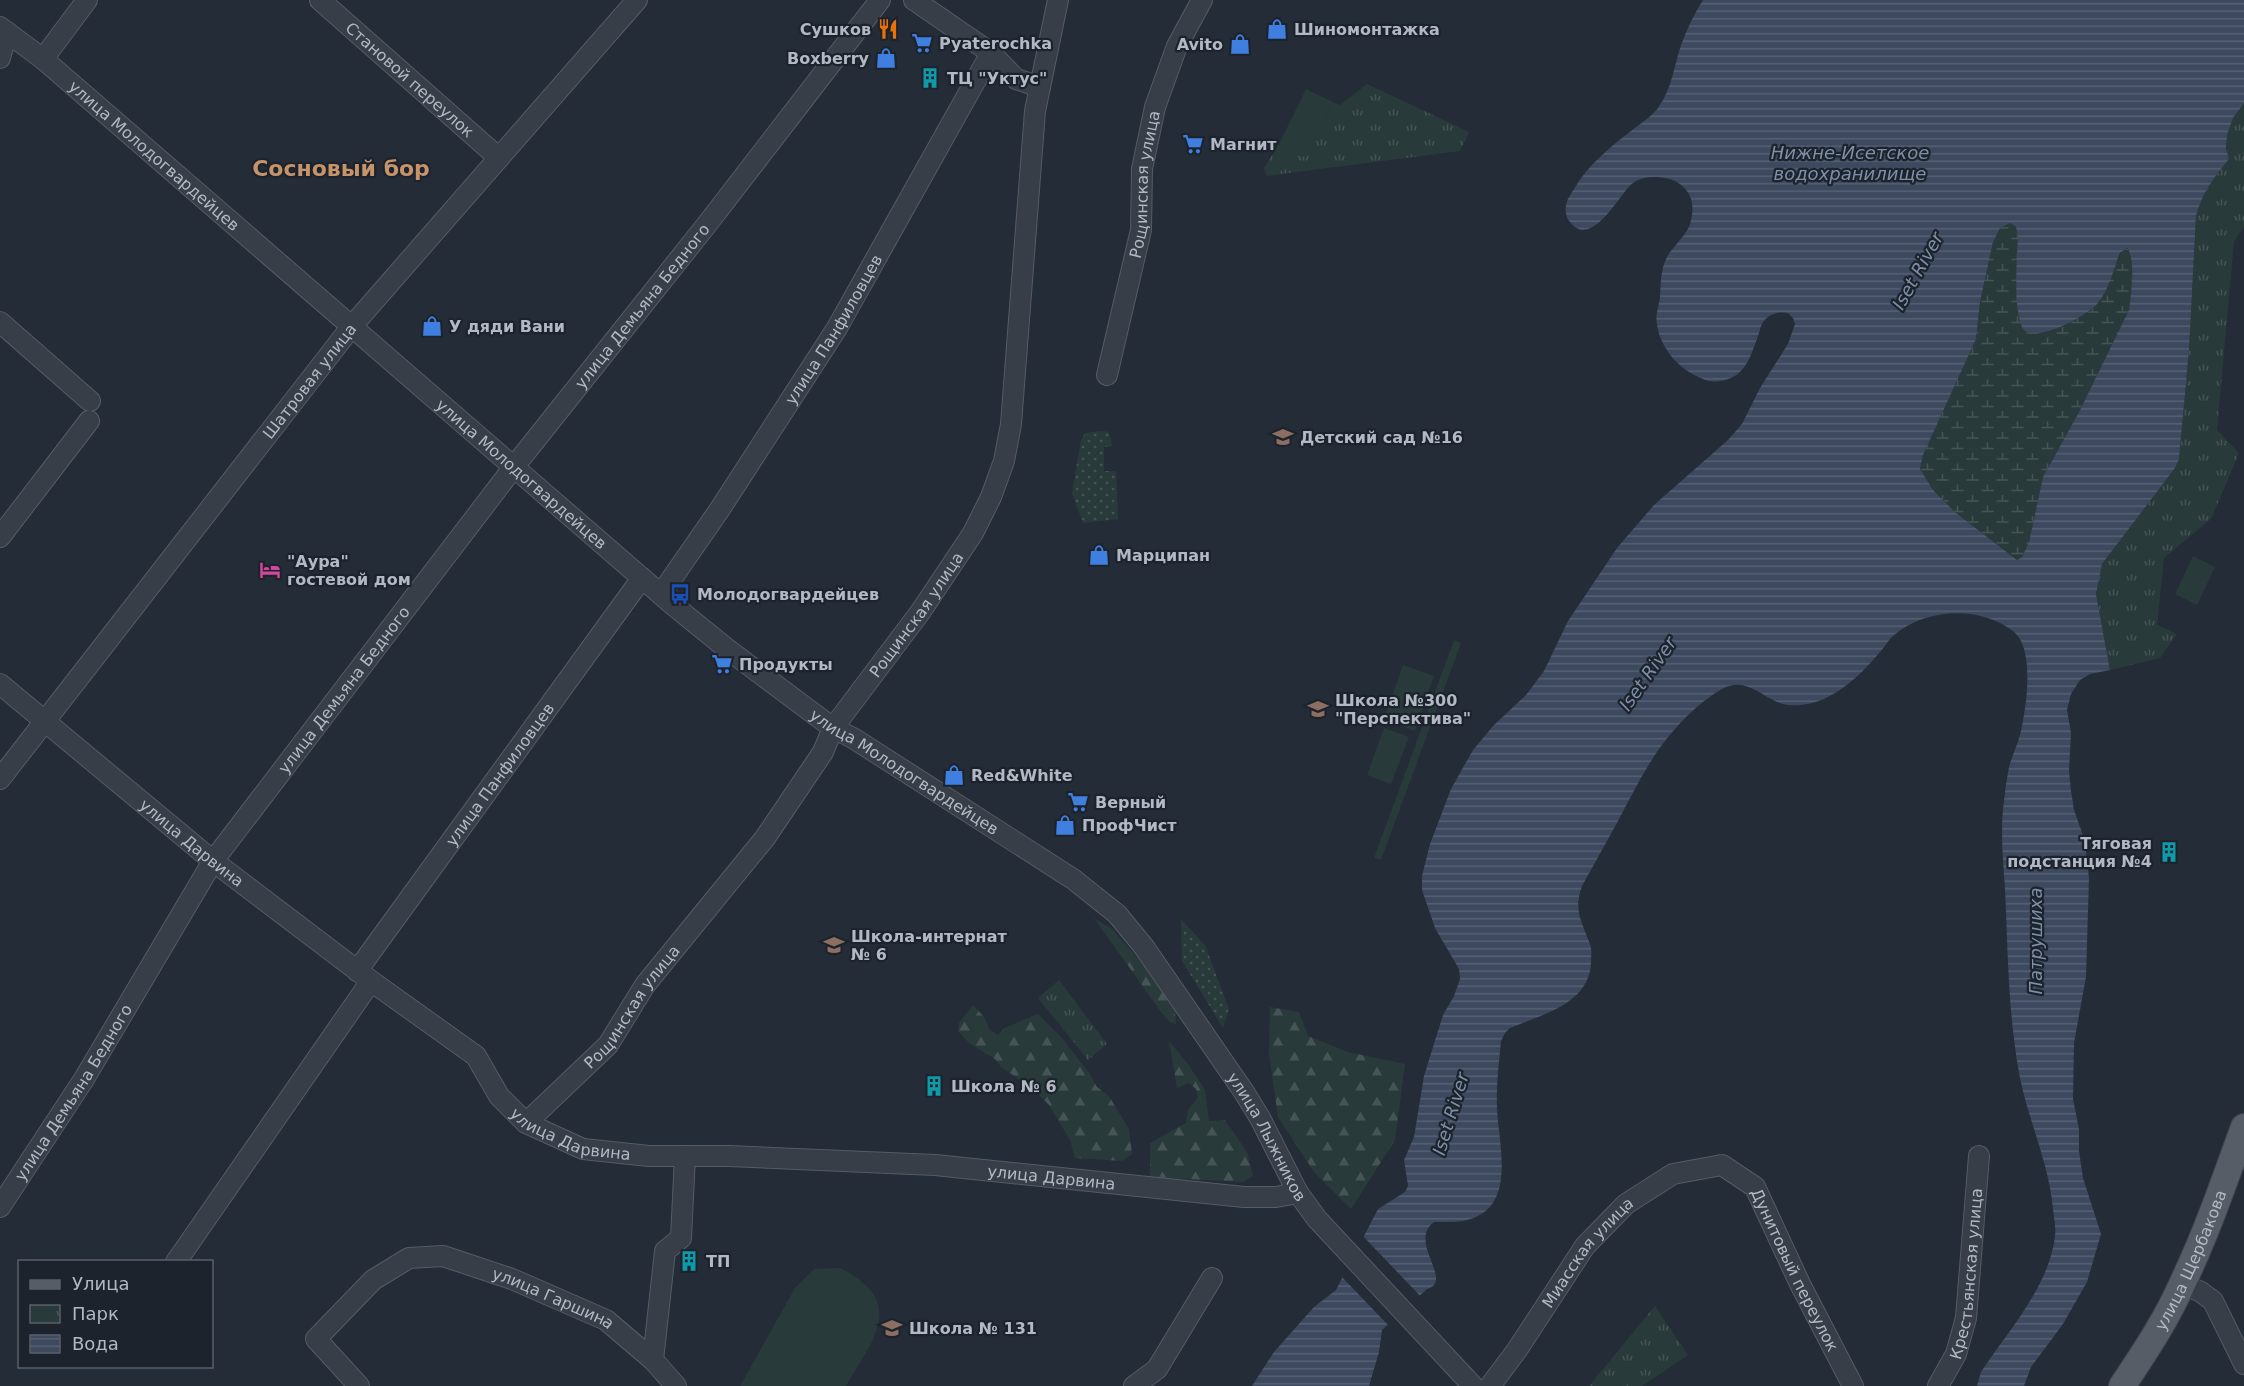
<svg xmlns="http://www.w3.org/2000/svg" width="2244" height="1386" font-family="'DejaVu Sans',sans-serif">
<defs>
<pattern id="grass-dots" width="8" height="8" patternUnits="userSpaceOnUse" patternTransform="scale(1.5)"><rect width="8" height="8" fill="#293a3a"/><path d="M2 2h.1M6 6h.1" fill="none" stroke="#465455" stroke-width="1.8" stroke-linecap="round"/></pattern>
<pattern id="forest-firs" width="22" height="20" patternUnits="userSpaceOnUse" patternTransform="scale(1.5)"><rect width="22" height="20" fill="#293a3a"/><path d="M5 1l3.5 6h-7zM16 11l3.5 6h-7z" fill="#465455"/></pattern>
<pattern id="wetland-marsh" width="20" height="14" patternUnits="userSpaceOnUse" patternTransform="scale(1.5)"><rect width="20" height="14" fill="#293a3a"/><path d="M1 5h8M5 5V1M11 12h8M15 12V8" fill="none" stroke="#465455"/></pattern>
<pattern id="park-tufts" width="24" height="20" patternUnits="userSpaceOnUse" patternTransform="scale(1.5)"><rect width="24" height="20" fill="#293a3a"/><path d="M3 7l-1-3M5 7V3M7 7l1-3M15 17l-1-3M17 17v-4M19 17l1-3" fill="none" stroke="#465455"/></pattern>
<pattern id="water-rules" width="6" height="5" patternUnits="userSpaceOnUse" patternTransform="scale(1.5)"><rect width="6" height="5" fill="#3c495e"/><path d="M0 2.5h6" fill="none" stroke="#566173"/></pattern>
</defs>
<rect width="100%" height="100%" fill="#242c37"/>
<!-- grass -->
<g fill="url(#grass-dots)">
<path d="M1102,431l7,1 3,14 -8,1v24h12l2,48 -35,4 -11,-30 9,-53 4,-7z"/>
<path d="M1181,919l24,26 24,64 -6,19 -41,-67z"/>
</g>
<!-- forest -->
<g fill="url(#forest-firs)">
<path d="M1094,918l18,11 31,35 32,47 1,13 -6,-2 -9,-10z"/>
<path d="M973,1005l12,13 4,11 9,6 6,-7 34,-14 23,23 29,37 7,13 12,9 20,33 3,25 -10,7 -47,-3 -5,-18 -21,-35 -17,-17 -31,-21 -6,-8 -26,-16 -11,-12 1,-8z"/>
<path d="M1270,1007l29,5 9,24 40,16 57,12 -10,76 -44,69 -37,-37 -36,-55 -9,-63z"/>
<path d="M1169,1041l19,23 17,26 4,31 16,-1 22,32 6,24 -10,6 -93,-5v-34l36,-20 2,-13 10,-13 -2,-8 -7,-6 -12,5z"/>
</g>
<!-- wetland -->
<path fill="url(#wetland-marsh)" d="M2010,223l6,4 2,9v64l5,28 21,5 40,-18 7,-5 8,-8 24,-53h5c8,16 4,43 1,61l-50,102 -36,65 -14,65 -7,15 -5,3 -61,-47 -23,-23 -13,-21 3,-14 53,-116 4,-37 13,-60 7,-14z"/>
<!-- park -->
<g fill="url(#park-tufts)">
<path d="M1367,84l102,48 -9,19 -193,25 -3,-8 15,-24 27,13 27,-55 7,3z"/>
<path d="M2244,103v124l-10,14 -17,189 22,23 -28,66 -47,39 -7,67 20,9 -17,24 -50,12 -14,-76 6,-30 73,-96 4,-9 10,-109 7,-134c6,-23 18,-39 33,-57 -7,-20 1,-41 15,-56z"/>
<path d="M1059,980l48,64 -19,16 -50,-62z"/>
<path d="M1655,1306l33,49 -46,31h-53z"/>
</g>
<!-- pitch -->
<g fill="#293a3a">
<path d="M1306,89l27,13 -27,56 -27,-14z"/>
<path d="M2193,556l22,11 -18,38 -22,-11z"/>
<path d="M1454,640l7,3 -80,217 -7,-2z"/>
<path d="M1403,665l31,11 -19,55 -31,-12z"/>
<path d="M1384,728l25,9 -18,47 -24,-9z"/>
<path d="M840,1268c67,33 34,71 6,118h-106l55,-98 19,-19z"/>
</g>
<!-- water -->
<path fill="url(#water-rules)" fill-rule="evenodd" d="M1703,0h541v103l-11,15 -6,17 -1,13 3,11c-15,18 -27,34 -33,57l-7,134 -10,109 -4,9 -73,96 -6,30 14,76 -20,4 -10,6 -9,14 -4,16 4,23 -2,38 2,20 3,19 11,31 4,37 -3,99 -12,66 -1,56 6,30v22l4,27 18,56 -14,48 -24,42 -32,43 -7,19h-47l4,-14c27,-41 68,-85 74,-136 1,-8 -1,-18 -2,-27 -4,-45 -24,-87 -33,-131 -12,-62 -12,-126 -15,-189 -2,-29 -5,-59 -1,-88 1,-11 3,-23 5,-34 3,-11 8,-21 11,-32 6,-25 16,-86 -7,-104 -33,-26 -89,-23 -120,5 -5,4 -8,11 -13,16 -15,18 -34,37 -56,47 -14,6 -32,9 -47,3 -14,-6 -27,-19 -43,-17 -11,1 -21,10 -30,16 -43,35 -61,72 -86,120 -12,22 -24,43 -36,65 -9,24 0,36 8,58 2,6 1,12 1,18 -1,42 -50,53 -81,66l-5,5 -4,8c-2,22 -5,44 -4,66 1,35 20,97 -26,112 -11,4 -25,3 -37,3 -27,20 21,59 -7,67l-45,41 -3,22 -10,34h-117l22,-34 40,-45 22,-17 42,-81 27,-17 3,-6 -4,-26 10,-23 10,-61 19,-61 11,-19 6,-17 -1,-10 -24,-41 -13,-38v-14l8,-32 21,-55 22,-39 21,-25 32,-30 18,-24 24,-50 49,-73 37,-43 74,-65 14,-16 18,-36 28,-44 7,-20 -2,-6 -5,-5c-8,-2 -19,1 -24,8 -3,3 -4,9 -5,12 -6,16 -11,38 -28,45 -7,3 -15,4 -22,3 -26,-7 -49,-31 -52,-57 -2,-10 2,-17 3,-27 1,-13 0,-27 7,-40 6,-11 23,-25 24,-37 3,-14 2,-26 -11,-36 -11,-8 -35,-10 -47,-1 -12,8 -41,68 -63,39 -4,-4 -5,-12 -4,-17 1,-6 5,-11 8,-16 14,-24 35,-41 57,-58 9,-7 20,-14 27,-23 14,-19 16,-42 23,-63 6,-16 13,-31 22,-45zM2010,223l6,4 2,9c-1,22 -5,71 4,91 9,20 67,-12 76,-24 11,-13 16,-35 22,-50l7,-5c9,10 4,48 2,62l-50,102 -36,65 -14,65 -7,15 -5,3 -61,-47 -23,-23 -13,-21 3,-14 53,-116 4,-37 13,-60 7,-14z"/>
<!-- pier -->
<path fill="#242c37" d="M1361,1234l61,64 -32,29 -50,-52z"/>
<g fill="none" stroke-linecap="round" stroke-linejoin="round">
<!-- minor casing -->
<g stroke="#555c65" stroke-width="22">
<g id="minor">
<path id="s1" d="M320,0l179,158"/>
<path d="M914,0l77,53 25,26 24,8"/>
<path id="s2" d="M0,27l43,32 630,546 53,43 107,80 20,10 220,141 44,35 27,33 100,145 16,26 38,75 19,26 156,167"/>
<path d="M0,58l7,-26"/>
<path d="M43,59l44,-59"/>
<path d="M0,322l90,79"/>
<path id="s3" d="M1107,375l34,-145 1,-61 13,-62 22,-61 25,-46"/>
<path d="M0,537l89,-116"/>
<path id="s4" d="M661,594l59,-85 117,-181 154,-275"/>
<path id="s5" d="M0,684l213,177 158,120 105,75 23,40 27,27 57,26 66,7h80l206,9 309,32h32l22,-4"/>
<path id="s6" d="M0,779l352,-453 285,-326"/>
<path id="s7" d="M357,971l285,-393"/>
<path id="s8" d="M526,1123l82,-78 37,-60 120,-147 58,-86 10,-24 88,-117 52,-78 18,-36 13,-36 7,-37 24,-313 23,-111"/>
<path id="s9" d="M0,1207l84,-128 129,-218 300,-393 195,-245 172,-223"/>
<path d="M176,1262l195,-281"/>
<path d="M2183,1284l18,8 12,9 31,63"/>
<path d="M653,1360l12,-109 16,-13 4,-82"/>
<path id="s10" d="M359,1386l-43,-47 57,-59 36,-22 34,-2 69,23 94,41 47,40 23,26"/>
<path d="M1134,1386l23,-17 55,-91"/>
<path id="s11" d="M1490,1386l27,-36 68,-104 41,-42 47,-30 49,-9 33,22 45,97 53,102"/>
<path id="s12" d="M1938,1386l18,-32 10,-36 13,-162"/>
</g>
</g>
<!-- major casing -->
<g stroke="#414751" stroke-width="28">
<g id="major">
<path id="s13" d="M2122,1386c22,-33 45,-67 61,-104 24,-50 42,-103 61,-155"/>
</g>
</g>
<!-- minor -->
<use href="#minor" stroke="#373e48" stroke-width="20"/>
<!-- major -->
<use href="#major" stroke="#565d67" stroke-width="26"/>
</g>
<!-- icons -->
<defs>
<g id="restaurant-bare" transform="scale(1.62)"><path d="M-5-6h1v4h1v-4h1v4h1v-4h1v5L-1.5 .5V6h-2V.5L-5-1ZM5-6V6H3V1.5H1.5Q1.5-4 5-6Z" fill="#e8710a" stroke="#1d232c" stroke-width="2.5" paint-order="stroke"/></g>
<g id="shop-bare" transform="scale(1.62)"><path d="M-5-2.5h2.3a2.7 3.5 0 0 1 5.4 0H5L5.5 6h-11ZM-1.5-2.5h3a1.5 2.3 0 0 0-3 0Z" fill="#3f7fe0" stroke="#1d232c" stroke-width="2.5" paint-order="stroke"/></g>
<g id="supermarket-bare" transform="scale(1.62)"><path d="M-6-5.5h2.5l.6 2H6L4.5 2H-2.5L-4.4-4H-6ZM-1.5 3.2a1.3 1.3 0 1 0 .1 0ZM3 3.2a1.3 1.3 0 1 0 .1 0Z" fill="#3f7fe0" stroke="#1d232c" stroke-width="2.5" paint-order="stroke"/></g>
<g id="building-bare" transform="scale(1.62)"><path d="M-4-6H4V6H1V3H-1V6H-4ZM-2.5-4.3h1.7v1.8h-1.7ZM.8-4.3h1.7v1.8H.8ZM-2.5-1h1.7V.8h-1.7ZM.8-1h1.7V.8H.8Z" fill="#0f9aa8" stroke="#1d232c" stroke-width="2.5" paint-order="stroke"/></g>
<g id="school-bare" transform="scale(1.62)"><path d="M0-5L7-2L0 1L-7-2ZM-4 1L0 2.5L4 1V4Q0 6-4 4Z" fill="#8d6e63" stroke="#1d232c" stroke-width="2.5" paint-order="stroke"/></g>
<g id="hotel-bare" transform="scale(1.62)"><path d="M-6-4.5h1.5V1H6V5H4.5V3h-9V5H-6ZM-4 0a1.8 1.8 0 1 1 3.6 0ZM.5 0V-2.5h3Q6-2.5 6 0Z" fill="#d1479c" stroke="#1d232c" stroke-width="2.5" paint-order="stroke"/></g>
<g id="bus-bare" transform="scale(1.62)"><path d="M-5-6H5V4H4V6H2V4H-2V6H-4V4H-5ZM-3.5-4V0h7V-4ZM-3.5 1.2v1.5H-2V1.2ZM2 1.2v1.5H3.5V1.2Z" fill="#1a4fb4" stroke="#1d232c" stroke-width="2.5" paint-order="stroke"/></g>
</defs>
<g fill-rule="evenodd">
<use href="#restaurant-bare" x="888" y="29"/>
<use href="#shop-bare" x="1277" y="29"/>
<use href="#supermarket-bare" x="922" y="43"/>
<use href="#shop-bare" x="1240" y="44"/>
<use href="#shop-bare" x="886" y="58"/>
<use href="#building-bare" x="930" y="78"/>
<use href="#supermarket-bare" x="1193" y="144"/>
<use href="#shop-bare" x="432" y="326"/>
<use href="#school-bare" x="1283" y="437"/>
<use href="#shop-bare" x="1099" y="555"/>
<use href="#hotel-bare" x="270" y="570"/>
<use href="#bus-bare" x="680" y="594"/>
<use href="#supermarket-bare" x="722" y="664"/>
<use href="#school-bare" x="1318" y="709"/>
<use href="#shop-bare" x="954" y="775"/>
<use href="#supermarket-bare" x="1078" y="802"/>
<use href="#shop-bare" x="1065" y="825"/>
<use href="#building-bare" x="2169" y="852"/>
<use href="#school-bare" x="834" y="945"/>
<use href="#building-bare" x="934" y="1086"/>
<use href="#building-bare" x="689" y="1261"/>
<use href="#school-bare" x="892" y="1328"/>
</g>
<g text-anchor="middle" stroke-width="4.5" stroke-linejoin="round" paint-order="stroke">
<!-- poi labels -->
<g font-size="16" font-weight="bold" fill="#b2b9c4" stroke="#1d232c" text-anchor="start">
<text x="871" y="35" text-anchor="end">Сушков</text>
<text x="1294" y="35">Шиномонтажка</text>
<text x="939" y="49">Pyaterochka</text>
<text x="1223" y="50" text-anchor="end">Avito</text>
<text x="869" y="64" text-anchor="end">Boxberry</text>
<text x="947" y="84">ТЦ "Уктус"</text>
<text x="1210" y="150">Магнит</text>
<text x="449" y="332">У дяди Вани</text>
<text x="1300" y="443">Детский сад №16</text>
<text x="1116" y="561">Марципан</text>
<text x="287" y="567">"Аура"<tspan x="287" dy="18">гостевой дом</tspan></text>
<text x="697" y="600">Молодогвардейцев</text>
<text x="739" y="670">Продукты</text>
<text x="1335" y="706">Школа №300<tspan x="1335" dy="18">"Перспектива"</tspan></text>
<text x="971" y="781">Red&amp;White</text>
<text x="1095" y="808">Верный</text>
<text x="1082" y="831">ПрофЧист</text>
<text x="2152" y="849" text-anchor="end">Тяговая<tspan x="2152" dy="18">подстанция №4</tspan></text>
<text x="851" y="942">Школа-интернат<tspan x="851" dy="18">№ 6</tspan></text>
<text x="951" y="1092">Школа № 6</text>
<text x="706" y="1267">ТП</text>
<text x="909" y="1334">Школа № 131</text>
</g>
<!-- street labels -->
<g font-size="16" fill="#b2b9c4" stroke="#1d232c">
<text dy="6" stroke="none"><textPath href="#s1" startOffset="120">Становой переулок</textPath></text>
<text dy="6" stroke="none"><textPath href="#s2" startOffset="201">улица Молодогвардейцев</textPath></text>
<text dy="6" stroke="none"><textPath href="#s3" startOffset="195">Рощинская улица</textPath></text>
<text dy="6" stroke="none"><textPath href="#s9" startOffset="1108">улица Демьяна Бедного</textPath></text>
<text dy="6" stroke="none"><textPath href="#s4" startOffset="316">улица Панфиловцев</textPath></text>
<text dy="6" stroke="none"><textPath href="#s6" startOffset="504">Шатровая улица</textPath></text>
<text dy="6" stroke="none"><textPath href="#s2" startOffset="687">улица Молодогвардейцев</textPath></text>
<text dy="6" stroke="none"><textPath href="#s8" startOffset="644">Рощинская улица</textPath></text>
<text dy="6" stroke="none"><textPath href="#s9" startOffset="622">улица Демьяна Бедного</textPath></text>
<text dy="6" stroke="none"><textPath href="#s2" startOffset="1173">улица Молодогвардейцев</textPath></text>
<text dy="6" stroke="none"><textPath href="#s7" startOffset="243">улица Панфиловцев</textPath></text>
<text dy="6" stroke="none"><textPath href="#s5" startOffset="249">улица Дарвина</textPath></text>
<text dy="6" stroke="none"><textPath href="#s8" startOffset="158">Рощинская улица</textPath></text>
<text dy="6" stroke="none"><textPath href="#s9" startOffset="136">улица Демьяна Бедного</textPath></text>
<text dy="6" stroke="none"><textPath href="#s5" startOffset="735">улица Дарвина</textPath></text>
<text dy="6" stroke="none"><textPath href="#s2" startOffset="1698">улица Лыжников</textPath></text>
<text dy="6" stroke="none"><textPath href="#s5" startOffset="1221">улица Дарвина</textPath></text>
<text dy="6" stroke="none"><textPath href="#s11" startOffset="166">Миасская улица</textPath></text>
<text dy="6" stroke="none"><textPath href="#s13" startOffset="144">улица Щербакова</textPath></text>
<text dy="6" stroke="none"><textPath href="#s11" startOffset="465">Дунитовый переулок</textPath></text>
<text dy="6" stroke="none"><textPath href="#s12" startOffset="118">Крестьянская улица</textPath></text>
<text dy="6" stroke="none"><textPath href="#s10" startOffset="340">улица Гаршина</textPath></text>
</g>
<!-- water labels -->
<g font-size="18" font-style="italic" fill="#7e8fa8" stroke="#1d232c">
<text x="1850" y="159">Нижне-Исетское<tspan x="1850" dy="21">водохранилище</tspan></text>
<text transform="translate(1918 271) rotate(-61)" y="6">Iset River</text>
<text transform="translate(1648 674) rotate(-55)" y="6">Iset River</text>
<text transform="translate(2036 941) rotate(-90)" y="6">Патрушиха</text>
<text transform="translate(1451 1114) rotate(-73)" y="6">Iset River</text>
</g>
<!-- district labels -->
<g font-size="22" font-weight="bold" fill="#c6946b" stroke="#1d232c">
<text x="341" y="176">Сосновый бор</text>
</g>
</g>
<!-- legend -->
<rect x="18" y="1260" width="195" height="108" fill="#1d232c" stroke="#595f69" stroke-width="1.5"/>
<rect x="30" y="1280" width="30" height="9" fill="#565d67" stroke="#595f69" stroke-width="1.5"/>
<text x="72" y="1290" font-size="18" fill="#b2b9c4">Улица</text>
<rect x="30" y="1305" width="30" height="18" fill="url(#park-tufts)" stroke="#595f69" stroke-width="1.5"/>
<text x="72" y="1320" font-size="18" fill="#b2b9c4">Парк</text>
<rect x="30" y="1335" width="30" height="18" fill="url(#water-rules)" stroke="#595f69" stroke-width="1.5"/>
<text x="72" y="1350" font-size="18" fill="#b2b9c4">Вода</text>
</svg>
